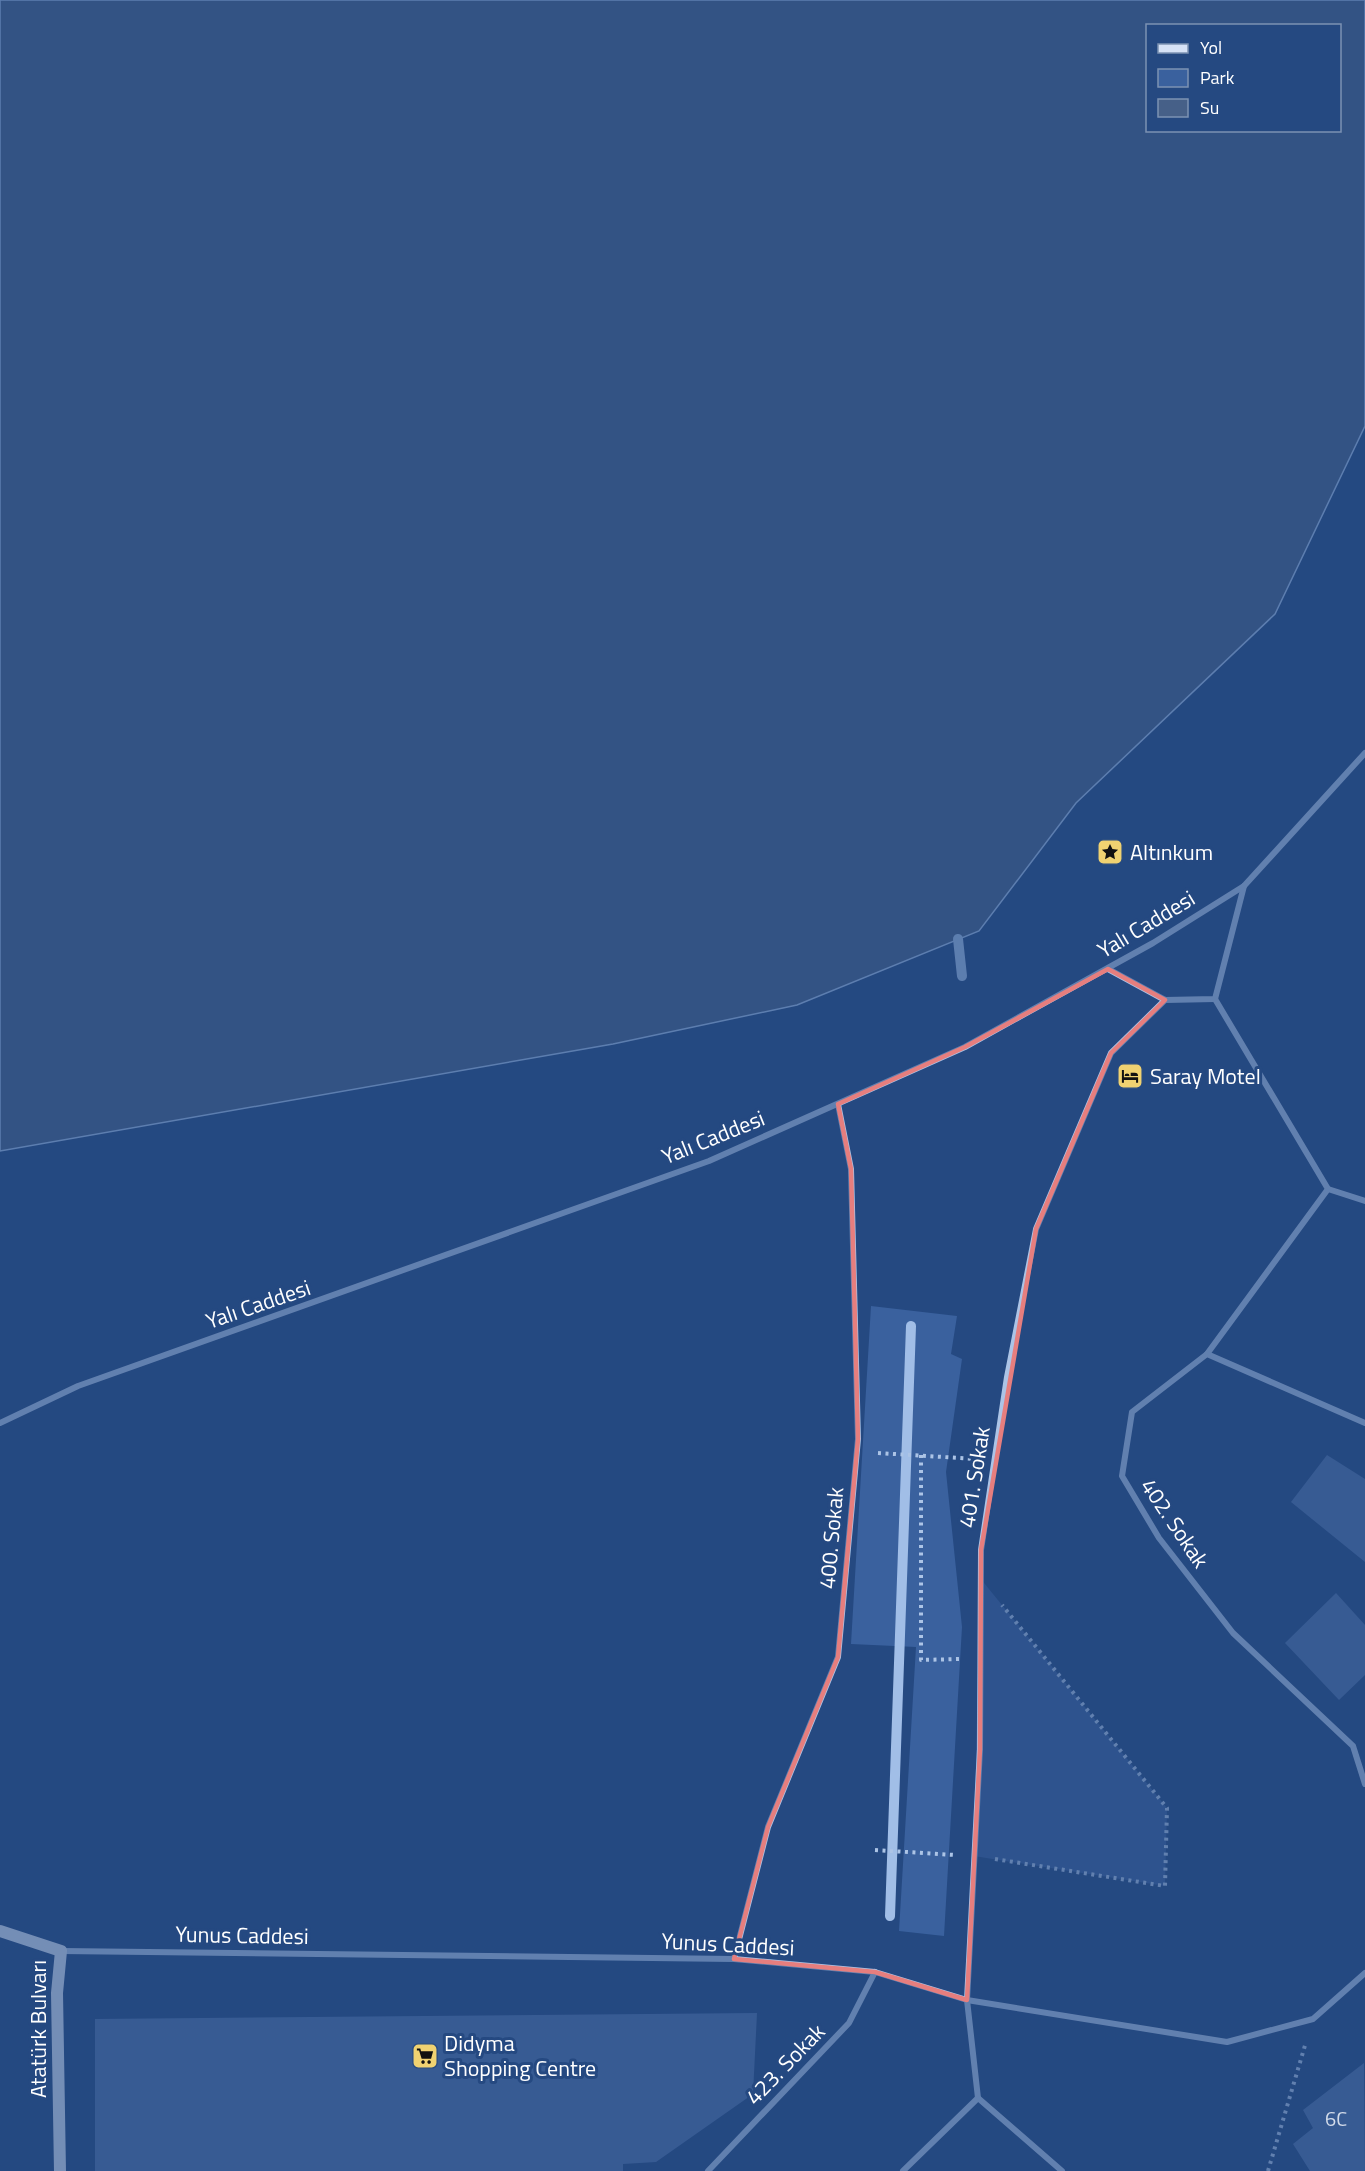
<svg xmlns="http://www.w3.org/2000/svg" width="1365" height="2171" font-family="'Titillium Web',sans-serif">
<rect width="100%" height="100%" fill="#254981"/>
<!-- green -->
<g fill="#3a619e">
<path d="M871,1306l86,10 -6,38 11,5 -16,113 16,155 -18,309 -45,-5 17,-284 -65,-3z"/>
<path d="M980,1578l187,230 -2,78 -191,-30z"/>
</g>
<!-- water -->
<path fill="#466088" stroke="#a1bee7" stroke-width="1.5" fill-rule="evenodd" d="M0,0h1365v426l-90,188 -199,189 -97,128 -182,74 -184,39 -613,107zM1148,26h192v104h-192z"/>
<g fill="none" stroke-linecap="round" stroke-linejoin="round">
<!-- stream -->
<g stroke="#a1bee7" stroke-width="10">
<path d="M958,939l4,37"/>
<path d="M890,1916l21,-590"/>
</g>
</g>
<!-- building -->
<g fill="#4e72a9">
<path d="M1327,1455l38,24v83l-74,-60z"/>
<path d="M1336,1593l29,32v50l-26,25 -54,-57z"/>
<path d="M757,2013l-4,81 -97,68 -33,2v7h-528v-152z"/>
<path d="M1364,2063l1,108h-55l-17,-27 20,-16 -10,-18z"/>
</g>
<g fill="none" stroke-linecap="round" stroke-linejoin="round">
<!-- path -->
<g stroke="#acc4e6" stroke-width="4" stroke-dasharray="3 4.5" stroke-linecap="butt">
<path d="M878,1453l98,6"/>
<path d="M921,1455v205l39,-1"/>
<path d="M875,1850l80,5"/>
<path d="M995,1859l170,27 2,-78 -165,-203"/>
<path d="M1268,2171l38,-129"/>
</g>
<!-- street -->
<g stroke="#acc4e6" stroke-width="6">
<path d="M1108,969l57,31 50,-1 29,-113"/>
<path d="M1328,1189l37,12"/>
<path d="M1207,1354l121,-165 -113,-190"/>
<path d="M0,1423l78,-37 631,-225 256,-114 188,-104 91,-57 121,-133"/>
<path d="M1365,1423l-158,-69 -75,58 -10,64 37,62 74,95 120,113 12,38"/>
<path d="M61,1951l673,8 141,13 92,28 260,42 86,-23 52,-46"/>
<path d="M734,1959l34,-132 70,-170 20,-218 -7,-270 -13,-65"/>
<path d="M708,2171l141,-148 26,-51"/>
<path d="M903,2171l75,-73"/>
<path d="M1062,2171l-84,-73 -11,-98 13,-251 1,-199 26,-173 29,-148 75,-176 54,-53"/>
</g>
<!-- secondary -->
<path stroke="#d6e2f6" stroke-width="12" d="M0,1931l61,20 -4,42 3,178"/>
</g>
<!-- marked area -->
<path d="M0 0H1365V2171H0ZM1108,969l57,31 -54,53 -75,176 -55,321 -1,199 -13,251 -92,-28 -141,-13 34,-132 70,-170 20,-218 -7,-270 -13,-65 127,-57z" fill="#254981" fill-opacity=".55" fill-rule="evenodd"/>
<path fill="none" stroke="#e67e7e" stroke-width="4.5" stroke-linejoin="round" d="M1108,969l57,31 -54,53 -75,176 -55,321 -1,199 -13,251 -92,-28 -141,-13 34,-132 70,-170 20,-218 -7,-270 -13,-65 127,-57z"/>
<!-- icons -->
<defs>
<g id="sight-square" transform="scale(1.35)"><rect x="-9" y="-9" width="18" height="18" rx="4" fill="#f0d271" stroke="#254981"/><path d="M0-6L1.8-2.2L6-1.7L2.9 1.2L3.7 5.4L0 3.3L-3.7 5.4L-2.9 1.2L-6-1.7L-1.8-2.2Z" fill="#111"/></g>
<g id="hotel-square" transform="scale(1.35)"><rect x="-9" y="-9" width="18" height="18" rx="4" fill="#f0d271" stroke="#254981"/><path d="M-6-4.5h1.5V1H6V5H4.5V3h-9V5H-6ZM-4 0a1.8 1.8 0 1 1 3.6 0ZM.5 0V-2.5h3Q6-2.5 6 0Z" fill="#111"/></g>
<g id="supermarket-square" transform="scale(1.35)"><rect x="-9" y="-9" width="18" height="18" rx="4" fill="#f0d271" stroke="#254981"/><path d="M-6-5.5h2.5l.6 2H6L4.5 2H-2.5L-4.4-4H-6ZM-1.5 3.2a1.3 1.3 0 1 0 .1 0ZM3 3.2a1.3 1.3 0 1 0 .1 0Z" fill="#111"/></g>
</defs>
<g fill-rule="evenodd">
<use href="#sight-square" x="1110" y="852"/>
<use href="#hotel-square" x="1130" y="1076"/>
<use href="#supermarket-square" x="425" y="2056"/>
</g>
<g text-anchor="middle" stroke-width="6" stroke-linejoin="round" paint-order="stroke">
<!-- number labels -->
<g font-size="20" fill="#d3dcea">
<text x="1336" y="2126">6C</text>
</g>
<!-- poi labels -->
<g font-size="22" fill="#fff" stroke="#254981" text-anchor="start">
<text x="1130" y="860">Altınkum</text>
<text x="1150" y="1084">Saray Motel</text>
<text x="444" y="2051">Didyma<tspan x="444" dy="25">Shopping Centre</tspan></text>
</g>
<!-- street labels -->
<g font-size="22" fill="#fff" stroke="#254981">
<text transform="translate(1146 924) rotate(-31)" y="8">Yalı Caddesi</text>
<text transform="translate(713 1137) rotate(-22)" y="8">Yalı Caddesi</text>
<text transform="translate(258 1304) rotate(-19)" y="8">Yalı Caddesi</text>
<text transform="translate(974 1477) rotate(-81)" y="8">401. Sokak</text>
<text transform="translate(1175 1523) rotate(56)" y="8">402. Sokak</text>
<text transform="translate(831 1538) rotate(-85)" y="8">400. Sokak</text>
<text transform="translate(242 1935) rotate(1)" y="8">Yunus Caddesi</text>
<text transform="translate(728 1944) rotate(3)" y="8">Yunus Caddesi</text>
<text transform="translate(38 2029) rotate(-90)" y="8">Atatürk Bulvarı</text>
<text transform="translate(785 2064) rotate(-46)" y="8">423. Sokak</text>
</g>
</g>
<!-- legend -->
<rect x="1146" y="24" width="195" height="108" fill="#254981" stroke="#7c92b3" stroke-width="1.5"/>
<rect x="1158" y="44" width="30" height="9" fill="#d6e2f6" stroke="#7c92b3" stroke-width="1.5"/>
<text x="1200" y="54" font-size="18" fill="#ffffff">Yol</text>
<rect x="1158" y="69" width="30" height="18" fill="#3a619e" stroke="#7c92b3" stroke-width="1.5"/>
<text x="1200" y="84" font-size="18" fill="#ffffff">Park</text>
<rect x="1158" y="99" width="30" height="18" fill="#466088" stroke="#7c92b3" stroke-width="1.5"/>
<text x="1200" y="114" font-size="18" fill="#ffffff">Su</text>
</svg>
